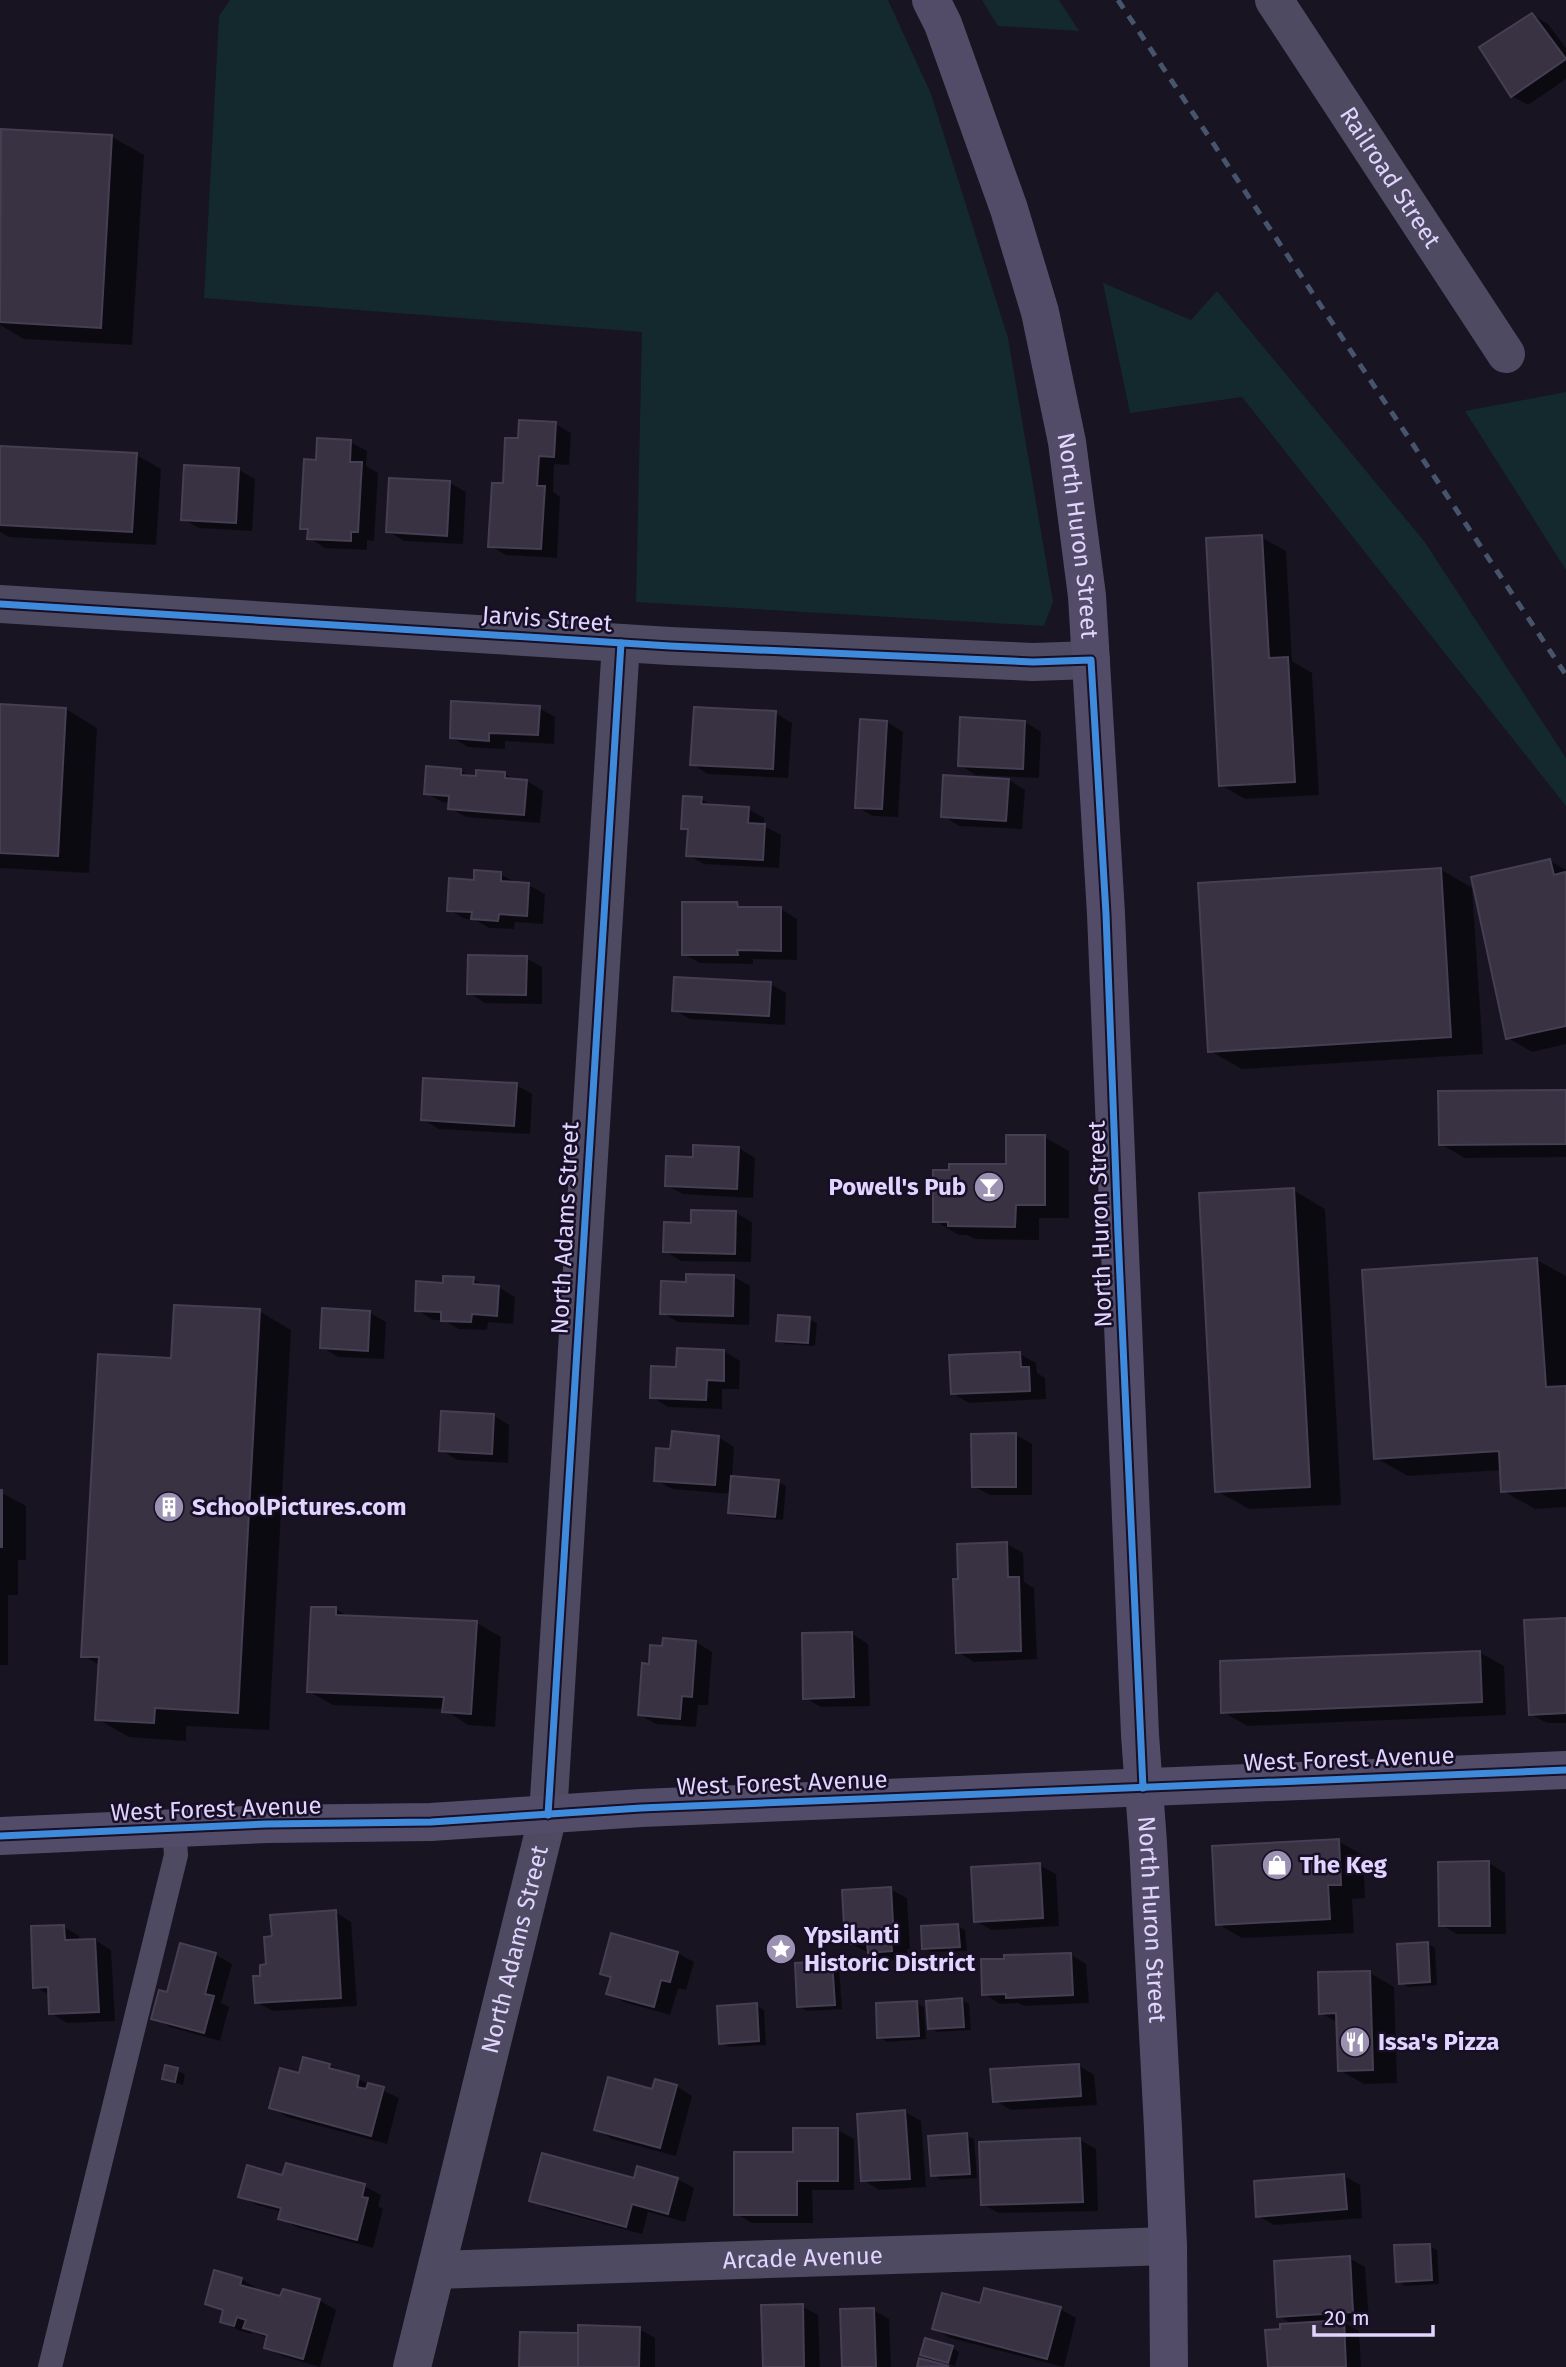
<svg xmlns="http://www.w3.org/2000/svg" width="1566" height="2367" font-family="'Fira Sans',sans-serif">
<rect width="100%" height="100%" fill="#181421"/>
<!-- green -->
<g fill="#13292e">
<path d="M230,0h658l43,94 77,244 45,264 -9,24 -408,-24 6,-270 -438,-34 15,-282z"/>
<path d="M982,0h77l20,31 -81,-5z"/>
<path d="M1103,283l88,37 26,-29 207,250 142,217v48l-324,-409 -112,16z"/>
<path d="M1566,392v178l-101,-159z"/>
</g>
<!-- shadow -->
<g fill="#0007">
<path d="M1532,15l16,9 18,24v31l-38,26 -16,-9z"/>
<path d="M3,130l109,7 32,18 -12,190 -108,-6 -24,-14v-141z"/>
<path d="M555,424l16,9 -2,32 -15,-1 -1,28 7,5 -3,61 -51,-3 -16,-9 14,-61 16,-45z"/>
<path d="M350,442l17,9 -1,15 12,7 -4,68 -7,-1v10l-42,-2 -16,-10v-6l-7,-4 15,-66z"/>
<path d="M0,448l136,7 25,14 -5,76 -147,-8 -9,-5z"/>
<path d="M239,470l16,9 -3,52 -53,-3 -16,-9z"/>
<path d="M450,483l16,9 -3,52 -59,-3 -16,-10z"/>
<path d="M1261,537l25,14 6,110 20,12 7,122 -74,4 -24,-14z"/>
<path d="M539,708l16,9 -1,27 -49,-3v8l-37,-2 -17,-10z"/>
<path d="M66,709l31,19 -8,145 -89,-5v-151z"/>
<path d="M775,713l17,10 -4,55 -80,-4 -16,-10z"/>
<path d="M887,722l16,10 -5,85 -25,-1 -16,-9z"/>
<path d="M1025,722l16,10 -2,46 -63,-3 -17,-10z"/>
<path d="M461,771l11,6 33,-3 12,7h10l16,10 -3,32 -74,-6 -16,-9v-5l-8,-1 -16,-9z"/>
<path d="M1009,780l16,10 -3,39 -63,-3 -16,-10z"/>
<path d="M701,799l14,8 33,2 16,9v8l17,9 -2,33 -75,-4 -16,-9 2,-24 -7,-3z"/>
<path d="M1550,861l16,9v174l-34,8 -24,-14z"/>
<path d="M1440,869l32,19 11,166 -241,15 -32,-18z"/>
<path d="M500,874l17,9 11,2 17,9 -2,30 -28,-2 -1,7 -25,-1 -14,-8 -10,-1 -16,-9 26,-28z"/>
<path d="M737,904l8,5h36l16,10v41l-44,-1v5l-53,-1 -17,-9z"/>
<path d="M526,958l16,9v37l-57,-1 -16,-10z"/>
<path d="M770,984l16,9 -1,32 -95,-6 -16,-9z"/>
<path d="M516,1085l16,9 -2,40 -91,-5 -17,-10z"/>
<path d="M1566,1091v66l-101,1 -25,-14z"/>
<path d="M1044,1137l25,14v67h-30v22l-64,-1 -8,-4h-8l-24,-14z"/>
<path d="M739,1148l16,10 -2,40 -70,-4 -17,-9z"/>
<path d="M1293,1190l32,19 16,296 -92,4 -32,-18z"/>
<path d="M736,1213l16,9 -1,40 -70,-1 -16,-10z"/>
<path d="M1537,1260l29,16v231l-31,2 -32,-18 -1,-21 -94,6 -32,-18z"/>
<path d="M734,1277l16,9 -1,39 -71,-3 -16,-9 25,-30z"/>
<path d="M473,1279l14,8h11l17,10 -2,27 -25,-2 -1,8 -28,-1 -16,-9h-10l-16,-10 28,-25z"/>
<path d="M259,1311l32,19 -22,400 -83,-4v15l-57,-4 -32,-18 3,-54 -17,-9 90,-297z"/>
<path d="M370,1313l16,9 -2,37 -46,-2 -16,-10z"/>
<path d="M809,1319l8,4 -2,23 -30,-2 -8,-4z"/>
<path d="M724,1351l16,10 -1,28h-17v20l-54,-2 -16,-10 26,-28z"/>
<path d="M1020,1354l16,9 1,10 8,5 1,21 -77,4 -17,-10z"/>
<path d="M493,1415l16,10 -1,38 -51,-3 -16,-10z"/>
<path d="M1016,1435l16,9v51h-42l-17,-9z"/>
<path d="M718,1437l16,10 -2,31 46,4 8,4 -3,34 -46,-4 -7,-4 1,-18 -59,-5 -16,-9z"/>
<path d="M0,1492l26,14v54h-8v35h-10v70h-8z"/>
<path d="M1007,1544l16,9 1,29 10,6 3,71 -63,3 -16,-10z"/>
<path d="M335,1609l15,8 127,6 24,14 -6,90 -27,-2 -24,-16 -111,-4 -25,-14z"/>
<path d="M1566,1620v103h-19l-17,-9z"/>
<path d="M852,1634l16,10 2,62 -49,1 -16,-9z"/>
<path d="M696,1642l16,10 -4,53h-10l-2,22 -40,-3 -16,-9 11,-50 13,-17z"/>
<path d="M1479,1652l25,14 2,49 -258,11 -25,-14z"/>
<path d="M1338,1841l25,14 2,43 -13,1 2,34 -112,5 -24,-14z"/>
<path d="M1489,1863l16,10 1,61h-49l-16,-9z"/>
<path d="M1039,1865l17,9 3,52 -67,4 -17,-9z"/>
<path d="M890,1889l17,9 3,51h-3l1,11 -22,1 -39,-19z"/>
<path d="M335,1912l16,10 6,84 -84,5 -17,-9 12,-36z"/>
<path d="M63,1926l16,10 1,5 15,-1 16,10 4,71 -48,2 -16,-10 -1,-18 -15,-8z"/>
<path d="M958,1926l7,4 2,21 -36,1 -7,-4z"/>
<path d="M1428,1944l7,4 2,37 -29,2 -7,-4z"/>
<path d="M181,1945l35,10 16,9 -11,39 8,4 -9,34 -50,-14 -17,-9 15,-23z"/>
<path d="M677,1953l17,9 -8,28 -8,-2 -8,27 -46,-13 -16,-9 4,-14 -10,-6z"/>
<path d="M1070,1954l16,10 3,39 -65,3 -6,-3 -18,1 -16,-10z"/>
<path d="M832,1962l7,5 3,42 -35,2 -8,-5z"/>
<path d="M1370,1973l24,14 3,96 -33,1 -25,-14 -1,-47 -17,-10z"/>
<path d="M962,2000l7,4 2,26 -34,2 -7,-4z"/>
<path d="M917,2003l7,4 2,32 -39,3 -8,-5z"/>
<path d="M756,2005l8,5 2,35 -37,2 -8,-4z"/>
<path d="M329,2065l70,33 -12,46 -100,-27 -16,-10 29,-32z"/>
<path d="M1078,2065l16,10 3,30 -86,5 -17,-10z"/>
<path d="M166,2067l19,7 -2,11 -19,-6z"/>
<path d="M676,2086l16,10 -16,60 -64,-17 -16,-10 58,-38z"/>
<path d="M905,2112l16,9 5,66 -47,3 -16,-10z"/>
<path d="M838,2130l16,9v51h-42l1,33h-61l-16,-9 59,-60z"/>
<path d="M966,2135l8,4 3,39 -36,2 -8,-5z"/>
<path d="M1080,2140l16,9 2,62 -99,2 -17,-9z"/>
<path d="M1344,2176l16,9 2,33 -88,7 -16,-9z"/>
<path d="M284,2177l80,9 17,9 -3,11 5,3 -10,39 -77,-21 -16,-9 2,-6 -25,-7 -16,-9z"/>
<path d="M677,2179l17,9 -9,34 -37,-10 -6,22 -94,-25 -17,-9 104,-20z"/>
<path d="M1429,2246l8,4 2,34 -34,2 -7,-5z"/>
<path d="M1349,2258l16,9 4,53 -26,2 16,9 2,36h-92l13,-36 12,-6 -15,-9z"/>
<path d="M242,2279l16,10 -1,3 25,6 37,2 17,10 -16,57 -38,-11 -16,-9 2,-8 -16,-8 -1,3 -13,-4 -16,-9 2,-8 -17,-10z"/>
<path d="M982,2305l78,4 16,9 -12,49 -114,-29 -16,-10z"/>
<path d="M802,2306l16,9 2,52h-56z"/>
<path d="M873,2310l16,9 2,48h-47z"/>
<path d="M639,2329l16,9v29h-134z"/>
<path d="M952,2347l7,5 -4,14 -33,-12z"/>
</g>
<!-- building -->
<g fill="#383243" stroke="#463f54" stroke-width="2">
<path d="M1532,13l34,46 -55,38 -32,-50z"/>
<path d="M1,129l111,6 -11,193 -101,-6z"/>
<path d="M519,420l37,2 -2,35 -15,-1 -2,30h8l-4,63 -53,-2 4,-64h11l2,-45h13z"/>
<path d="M317,438l34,2 -1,22h12l-4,70h-7v9l-44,-2 1,-10h-8l4,-70 12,1z"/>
<path d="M0,446l137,7 -5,79 -132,-7z"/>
<path d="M184,465l55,3 -3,55 -55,-3z"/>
<path d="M389,478l61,3 -3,55 -61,-4z"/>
<path d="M1262,535l7,123 19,-1 7,125 -76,4 -13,-248z"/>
<path d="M451,701l89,5 -2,29 -49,-2v8l-39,-3z"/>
<path d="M0,704l66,4 -8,148 -58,-3z"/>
<path d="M694,707l82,4 -3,58 -83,-4z"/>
<path d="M960,717l65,4 -2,48 -65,-3z"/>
<path d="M860,719l27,2 -5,88 -27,-1z"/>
<path d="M426,766l35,3v6l15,1v-6l29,2v6l22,2 -3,35 -76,-6 1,-13 -25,-2z"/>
<path d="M943,775l66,4 -3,42 -65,-4z"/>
<path d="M683,796l19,1 -1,7 48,3 -1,16 17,1 -2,36 -77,-4 2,-27h-7z"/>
<path d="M1550,859l4,16 11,-3 1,4v150l-60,13 -35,-162z"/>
<path d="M1441,868l10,169 -243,15 -10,-169z"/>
<path d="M474,870l27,2v9l28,2 -2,33 -28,-2 -1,7 -27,-2 1,-7 -25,-1 2,-33 25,2z"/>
<path d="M682,902h55l1,5h43v44l-44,-1 1,5h-56z"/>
<path d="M468,955l59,1 -1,39 -59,-1z"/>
<path d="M674,977l97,5 -2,34 -97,-5z"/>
<path d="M423,1078l94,5 -3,43 -93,-6z"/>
<path d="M1566,1090v54l-127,1 -1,-54z"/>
<path d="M1006,1135h39v70h-29l-1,22 -67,-1v-4h-15v-52h16v-6h57z"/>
<path d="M693,1145l46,2 -2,42 -72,-3 1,-30 27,1z"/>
<path d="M1294,1188l16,299 -95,5 -16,-299z"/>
<path d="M691,1210l45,1 -1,43 -72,-2 1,-30 27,1z"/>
<path d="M1537,1258l9,129 20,-1v102l-65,4 -2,-41 -125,8 -12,-189z"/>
<path d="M686,1274l48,1 -1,41 -73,-2 1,-33 25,1z"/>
<path d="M443,1276l31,1 -1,7 26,2 -2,30 -25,-2 -1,8 -30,-1v-9l-26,-1 1,-30 27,2z"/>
<path d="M174,1305l86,4 -22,404 -83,-5 -1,15 -59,-3 4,-63h-18l17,-303 73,4z"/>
<path d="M322,1308l48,3 -2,40 -48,-3z"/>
<path d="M778,1315l32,2 -2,26 -32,-2z"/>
<path d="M677,1348l47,2v31l-17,-1 -1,20 -56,-2 1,-32 25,1z"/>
<path d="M1020,1352l1,15h8l1,24 -79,3 -2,-39z"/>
<path d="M441,1411l53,3 -2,40 -53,-3z"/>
<path d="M672,1431l47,5 -4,49 -61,-4 2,-33 14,1z"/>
<path d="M1016,1433v54h-44l-1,-53z"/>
<path d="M731,1476l48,4 -4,37 -47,-4z"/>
<rect x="0" y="1490" width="2" height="57"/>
<path d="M1007,1542l1,35h11l2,74 -65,2 -3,-74h5l-1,-35z"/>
<path d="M311,1607h25v8l141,6 -6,93 -29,-2 2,-15 -137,-5z"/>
<path d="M1566,1618v95l-37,2 -5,-95z"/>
<path d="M852,1632l2,65 -51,2 -1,-66z"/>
<path d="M663,1638l33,3 -4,56 -10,-1 -2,23 -42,-4 4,-52 7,1 1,-19 12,1z"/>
<path d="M1480,1651l2,51 -261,11 -1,-52z"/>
<path d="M1339,1839l2,46h-13l2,34 -114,6 -4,-79z"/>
<path d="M1489,1861l1,65h-51l-1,-64z"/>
<path d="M1040,1863l3,55 -69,4 -3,-55z"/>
<path d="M891,1887l3,54h-3l1,10 -24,2 -1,-10 -22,1 -3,-54z"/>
<path d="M336,1910l5,88 -86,5 -2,-27h7v-11l6,-1 -2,-27 8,-1 -2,-21z"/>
<path d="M958,1924l2,23 -38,2 -1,-23z"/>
<path d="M64,1925l1,15 30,-1 4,73 -50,2 -1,-27 -15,1 -2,-62z"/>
<path d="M611,1933l67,19 -8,30 -9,-2 -7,27 -48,-13 5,-17 -11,-3z"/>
<path d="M1428,1942l2,40 -31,2 -2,-40z"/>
<path d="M180,1943l36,10 -11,41 9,2 -10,37 -53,-14 8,-29 8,2z"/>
<path d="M1071,1953l2,42 -67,3v-4l-24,1 -1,-36h23v-4z"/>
<path d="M832,1961l3,44 -38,2 -2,-44z"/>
<path d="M1370,1971l3,99 -35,1 -2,-58 -17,1 -1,-42z"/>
<path d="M962,1998l2,29 -36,2 -2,-28z"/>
<path d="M917,2001l2,35 -42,2 -1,-35z"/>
<path d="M757,2003l2,38 -40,3 -2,-38z"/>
<path d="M303,2057l27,7 -1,4 30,8 -2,11 9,2 2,-6 16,4 -13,49 -102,-28 11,-40 19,5z"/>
<path d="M1079,2064l2,32 -88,6 -3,-33z"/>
<path d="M165,2065l13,3 -3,14 -13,-3z"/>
<path d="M608,2077l44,12 3,-10 22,6 -17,63 -66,-18z"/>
<path d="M905,2110l5,69 -49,2 -4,-67z"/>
<path d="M793,2128h45v53h-41v34h-63v-63h59z"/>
<path d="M967,2133l3,41 -39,2 -3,-40z"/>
<path d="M1080,2138l3,64 -102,3 -2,-63z"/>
<path d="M542,2153l92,25 3,-12 41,12 -10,36 -36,-10 -6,23 -97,-26z"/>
<path d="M286,2163l79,21 -3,13 6,1 -11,42 -79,-21 3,-11 -43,-11 9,-32 35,10z"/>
<path d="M1344,2174l3,35 -91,8 -2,-36z"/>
<path d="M1430,2244l2,36 -36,2 -2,-37z"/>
<path d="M1350,2256l3,56 -76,5 -3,-56z"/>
<path d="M214,2270l28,8 -2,7 40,11 3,-7 37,10 -17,60 -39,-11 3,-13 -24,-7 3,-8 -9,-3 -3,9 -14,-4 3,-12 -18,-6z"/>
<path d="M984,2288l77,19 -14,52 -115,-30 10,-36 38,10z"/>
<path d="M803,2304l1,63h-41l-2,-62z"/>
<path d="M874,2308l2,59h-34l-2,-58z"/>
<path d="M1344,2320l2,47h-78l-3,-37 15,-1v-5z"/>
<path d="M578,2325l62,2 -1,40h-61z"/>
<path d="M520,2332l58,1v34h-59z"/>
<path d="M925,2338l28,8 -5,17 -28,-8z"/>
<path d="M919,2358l30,8 -32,1z"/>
</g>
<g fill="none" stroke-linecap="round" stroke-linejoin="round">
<!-- service -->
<path stroke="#4e4a61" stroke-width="24" d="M50,2367l126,-512 -2,-26"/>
<!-- minor -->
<g stroke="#4e4a61" stroke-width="38">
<path id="s1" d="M1274,0l232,354"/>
<path d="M0,604l670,42 363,16 58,-2"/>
<path d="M548,1815l73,-1172"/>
<path id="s2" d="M437,2270l731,-24"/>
</g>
<!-- tertiary -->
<path stroke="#4e4a61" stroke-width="38" id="s3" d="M412,2367l136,-552"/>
<!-- secondary -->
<g stroke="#534c68" stroke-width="38">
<path id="s4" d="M931,0l12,24 66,185 31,103 27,130 20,154 19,318 34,821 8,108 15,285 5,118 1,121"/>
<path d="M0,1836l267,-12 164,-2 210,-14 925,-38"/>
</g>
<!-- rail -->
<path stroke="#47556c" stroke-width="5" stroke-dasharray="10 9" stroke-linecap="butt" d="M1118,0l448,675"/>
<!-- cycleway casing -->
<g stroke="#170f26" stroke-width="11">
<g id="cycleway">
<path d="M0,604l670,42 363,16 58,-2 15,254 12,320 25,554"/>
<path d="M548,1815l73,-1172"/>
<path d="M0,1836l267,-12 164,-2 210,-14 925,-38"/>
</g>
</g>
<!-- cycleway -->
<use href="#cycleway" stroke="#408adc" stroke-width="7"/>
</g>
<!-- icons -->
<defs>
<g id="bar-disc" transform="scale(1.575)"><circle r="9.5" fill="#9b91b1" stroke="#170f26"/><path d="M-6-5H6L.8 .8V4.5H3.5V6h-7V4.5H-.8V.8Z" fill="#fff"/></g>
<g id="building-disc" transform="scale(1.575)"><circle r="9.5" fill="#9b91b1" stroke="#170f26"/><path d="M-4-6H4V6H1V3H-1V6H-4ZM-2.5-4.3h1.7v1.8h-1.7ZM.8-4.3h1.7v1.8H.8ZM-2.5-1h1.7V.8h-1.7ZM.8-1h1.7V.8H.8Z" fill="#fff"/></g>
<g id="shop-disc" transform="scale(1.575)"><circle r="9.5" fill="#9b91b1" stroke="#170f26"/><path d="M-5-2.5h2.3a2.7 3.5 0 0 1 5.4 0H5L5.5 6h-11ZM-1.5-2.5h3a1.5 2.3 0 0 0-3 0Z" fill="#fff"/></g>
<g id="sight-disc" transform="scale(1.575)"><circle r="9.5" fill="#9b91b1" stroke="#170f26"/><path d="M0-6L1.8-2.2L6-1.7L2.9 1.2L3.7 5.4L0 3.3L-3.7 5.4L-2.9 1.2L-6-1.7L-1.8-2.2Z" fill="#fff"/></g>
<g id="restaurant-disc" transform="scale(1.575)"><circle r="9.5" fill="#9b91b1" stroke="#170f26"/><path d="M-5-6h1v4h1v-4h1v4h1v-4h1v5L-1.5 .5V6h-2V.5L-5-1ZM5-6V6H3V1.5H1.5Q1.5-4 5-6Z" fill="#fff"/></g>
</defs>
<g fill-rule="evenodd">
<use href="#bar-disc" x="989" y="1187"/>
<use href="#building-disc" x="169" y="1507"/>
<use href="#shop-disc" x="1277" y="1865"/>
<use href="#sight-disc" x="781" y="1949"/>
<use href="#restaurant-disc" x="1355" y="2042"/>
</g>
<g text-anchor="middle" stroke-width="5" stroke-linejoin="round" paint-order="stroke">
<!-- street labels -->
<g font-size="24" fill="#e1d4ff" stroke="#170f26">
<text dy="8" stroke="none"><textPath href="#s1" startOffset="212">Railroad Street</textPath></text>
<text dy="8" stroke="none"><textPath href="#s4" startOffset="558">North Huron Street</textPath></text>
<text transform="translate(547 619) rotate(4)" y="8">Jarvis Street</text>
<text transform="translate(1100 1224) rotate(-92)" y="8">North Huron Street</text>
<text transform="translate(565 1228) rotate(-87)" y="8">North Adams Street</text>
<text transform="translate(1349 1759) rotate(-2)" y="8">West Forest Avenue</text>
<text transform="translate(782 1783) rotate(-2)" y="8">West Forest Avenue</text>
<text transform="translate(216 1809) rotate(-2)" y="8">West Forest Avenue</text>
<text dy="8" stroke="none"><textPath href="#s4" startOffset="1944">North Huron Street</textPath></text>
<text dy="8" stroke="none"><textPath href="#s3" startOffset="430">North Adams Street</textPath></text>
<text dy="8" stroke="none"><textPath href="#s2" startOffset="366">Arcade Avenue</textPath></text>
</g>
<!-- poi labels -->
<g font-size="24" font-weight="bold" fill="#e1d4ff" stroke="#170f26" text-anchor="start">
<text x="966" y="1195" text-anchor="end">Powell's Pub</text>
<text x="192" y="1515">SchoolPictures.com</text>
<text x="1300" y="1873">The Keg</text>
<text x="804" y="1943">Ypsilanti<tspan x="804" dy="28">Historic District</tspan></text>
<text x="1378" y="2050">Issa's Pizza</text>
</g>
</g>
<!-- scale -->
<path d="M1314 2325v10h119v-10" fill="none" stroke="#e1d4ff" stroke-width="3.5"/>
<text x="1324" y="2325" font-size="21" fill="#e1d4ff" stroke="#170f26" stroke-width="5" paint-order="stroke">20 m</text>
</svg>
